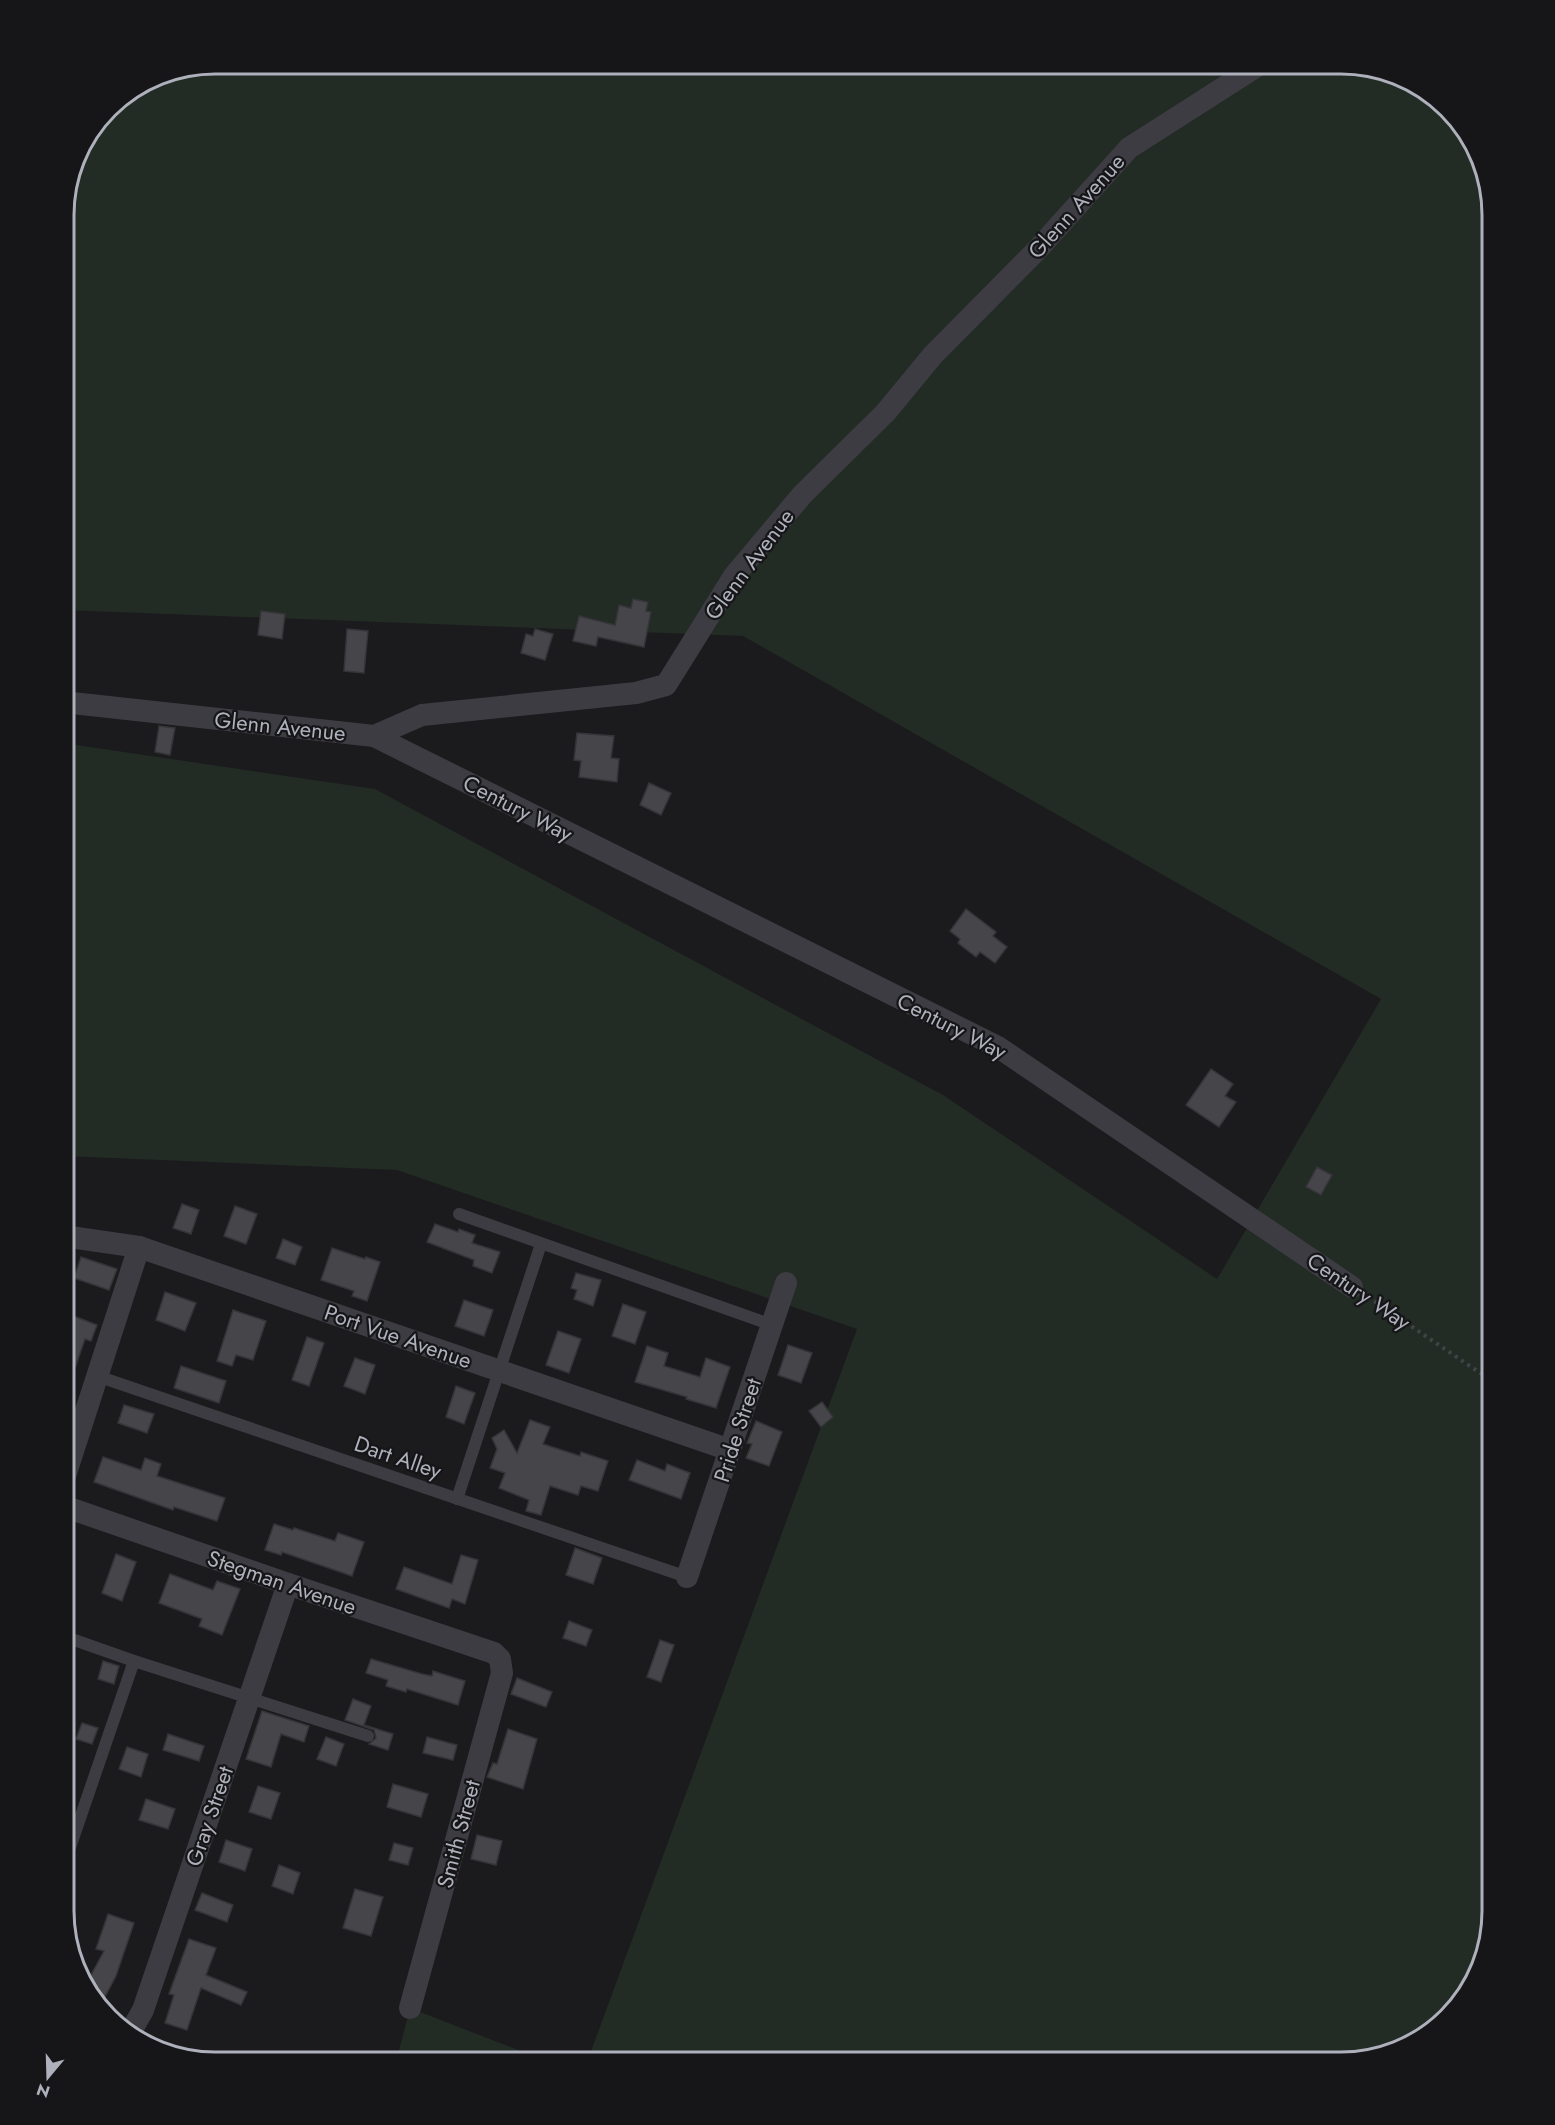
<svg xmlns="http://www.w3.org/2000/svg" width="1555" height="2125" font-family="Jost,sans-serif">
<rect width="100%" height="100%" fill="#1b1a1d"/>
<!-- green -->
<g fill="#222b24">
<path d="M214,63h313l48,12 32,-12h743l67,20 55,55 20,76v1697l-20,75 -55,56 -76,20h-754l270,-733 -460,-159 -334,-14v-413l312,46 568,306 274,184 164,-280 -638,-363 -680,-26v-406l16,-57 35,-46 43,-27z"/>
<path d="M410,2008l139,54h-153z"/>
</g>
<!-- building -->
<g fill="#45454a" stroke="#353539" stroke-width="1.5">
<path d="M633,599l15,3 -2,9 5,1 -7,35 -46,-10 -2,9 -23,-5 6,-25 36,9 4,-20 12,3z"/>
<path d="M261,611l24,3 -3,25 -24,-4z"/>
<path d="M347,629l21,2 -4,42 -20,-2z"/>
<path d="M535,629l18,5 -8,26 -24,-7 5,-19 7,2z"/>
<path d="M159,726l16,2 -5,27 -15,-3z"/>
<path d="M577,733l37,3 -3,22 8,1 -2,23 -38,-5 2,-16 -7,-1z"/>
<path d="M649,783l22,10 -10,22 -21,-10z"/>
<path d="M966,909l30,23 -3,4 14,11 -12,16 -15,-11 -4,5 -18,-14 2,-4 -10,-8z"/>
<path d="M1211,1069l22,15 -8,12 11,6 -17,25 -33,-22z"/>
<path d="M1317,1167l15,8 -11,20 -15,-8z"/>
<path d="M182,1204l17,6 -8,24 -18,-6z"/>
<path d="M235,1206l22,8 -11,30 -22,-8z"/>
<path d="M435,1224l23,8 1,-3 16,6 -3,8 28,9 -8,21 -19,-7 1,-6 -47,-18z"/>
<path d="M283,1239l19,8 -7,18 -19,-7z"/>
<path d="M332,1248l33,11 1,-2 14,5 -13,39 -15,-5 2,-5 -33,-11z"/>
<path d="M81,1257l36,12 -8,21 -35,-12z"/>
<path d="M576,1273l25,7 -8,26 -19,-7 3,-9 -6,-2z"/>
<path d="M165,1292l31,11 -11,28 -29,-11z"/>
<path d="M464,1300l29,10 -9,26 -29,-10z"/>
<path d="M623,1304l23,8 -11,32 -23,-8z"/>
<path d="M233,1310l33,11 -13,39 -17,-5 -4,11 -15,-5z"/>
<path d="M63,1312l34,13 -6,16 -6,-2 -19,55 -3,-1z"/>
<path d="M558,1331l23,8 -12,34 -23,-8z"/>
<path d="M307,1337l17,6 -15,43 -17,-6z"/>
<path d="M788,1345l24,8 -11,30 -23,-8z"/>
<path d="M647,1346l21,7 -4,13 36,11 6,-19 24,9 -14,41 -30,-9 1,-2 -52,-15z"/>
<path d="M355,1358l20,7 -10,29 -21,-8z"/>
<path d="M181,1366l45,15 -7,22 -45,-15z"/>
<path d="M456,1386l19,7 -11,31 -18,-7z"/>
<path d="M822,1402l11,15 -12,10 -12,-16z"/>
<path d="M124,1405l30,9 -7,19 -29,-10z"/>
<path d="M530,1420l20,7 -7,17 37,12 1,-4 27,9 -10,30 -17,-5 -3,9 -28,-9 -9,29 -15,-4 3,-11 -30,-12 6,-15 -15,-5 7,-19 -5,-11 12,-8 13,23z"/>
<path d="M756,1421l26,11 -13,34 -23,-8 6,-14 -5,-1z"/>
<path d="M103,1457l38,13 4,-12 16,6 -4,12 68,22 -8,23 -43,-14 -1,3 -79,-28z"/>
<path d="M637,1460l28,11 2,-7 23,9 -9,26 -52,-19z"/>
<path d="M274,1524l19,6 1,-2 41,13 3,-8 26,9 -12,34 -70,-24 -1,3 -16,-5z"/>
<path d="M575,1548l27,10 -9,26 -27,-9z"/>
<path d="M116,1554l20,8 -14,39 -20,-8z"/>
<path d="M461,1555l17,5 -13,44 -13,-5 -3,9 -53,-19 8,-22 48,17z"/>
<path d="M170,1574l43,16 4,-9 23,8 -18,46 -23,-9 3,-7 -43,-16z"/>
<path d="M569,1621l23,9 -6,16 -23,-8z"/>
<path d="M660,1640l14,5 -13,37 -14,-5z"/>
<path d="M371,1659l51,15 10,2 1,-5 32,10 -7,24 -51,-16 -1,3 -20,-6 2,-6 -22,-7z"/>
<path d="M103,1661l16,5 -5,18 -16,-5z"/>
<path d="M517,1678l35,14 -6,15 -35,-13z"/>
<path d="M353,1699l18,7 -7,19 29,9 -5,16 -19,-6 7,-6 -2,-8 -29,-10z"/>
<path d="M262,1711l47,15 -5,16 -23,-8 -10,33 -25,-8z"/>
<path d="M82,1723l16,5 -6,16 -16,-5z"/>
<path d="M508,1729l29,10 -14,50 -36,-12 6,-14 4,1z"/>
<path d="M168,1734l36,12 -5,15 -36,-11z"/>
<path d="M326,1737l18,7 -8,22 -19,-7z"/>
<path d="M427,1737l30,8 -4,15 -30,-7z"/>
<path d="M127,1747l21,7 -7,23 -22,-8z"/>
<path d="M393,1784l35,10 -7,23 -34,-10z"/>
<path d="M258,1786l22,7 -9,26 -22,-7z"/>
<path d="M146,1799l29,10 -7,20 -29,-9z"/>
<path d="M477,1835l25,6 -6,24 -25,-6z"/>
<path d="M226,1840l26,9 -7,22 -26,-9z"/>
<path d="M394,1843l19,5 -5,17 -19,-5z"/>
<path d="M279,1865l21,8 -7,21 -21,-8z"/>
<path d="M355,1889l28,8 -12,39 -28,-8z"/>
<path d="M202,1893l31,12 -6,17 -32,-12z"/>
<path d="M108,1914l26,9 -18,53 -15,28 -17,-16 20,-37 -8,-2z"/>
<path d="M189,1939l27,9 -10,27 41,17 -6,13 -40,-17 -14,42 -22,-7 9,-28 -5,-1z"/>
</g>
<g fill="none" stroke-linecap="round" stroke-linejoin="round">
<!-- path -->
<path stroke="#424349" stroke-width="4" stroke-dasharray="3 4.5" stroke-linecap="butt" d="M1368,1297l124,84"/>
<!-- lane -->
<g stroke="#3c3c42" stroke-width="12">
<path d="M459,1214l313,111"/>
<path d="M97,1376l590,201"/>
<path d="M457,1499l84,-255"/>
<path d="M63,1636l71,25 234,75"/>
<path d="M63,1868l71,-207"/>
</g>
<!-- street -->
<g stroke="#3c3c42" stroke-width="22">
<path d="M63,702l311,34 48,-21 214,-22 30,-8 68,-109 68,-81 84,-83 47,-57 104,-105 92,-102 133,-85"/>
<path d="M374,736l624,311 354,240"/>
<path d="M63,1236l76,11 591,203"/>
<path d="M63,1482l76,-235"/>
<path d="M63,1506l225,78 206,69 6,6 2,14 -92,335"/>
<path d="M687,1577l99,-294"/>
<path d="M130,2033l13,-23 145,-426"/>
</g>
</g>
<g text-anchor="middle" stroke-width="4.5" stroke-linejoin="round" paint-order="stroke">
<!-- street labels -->
<g font-size="22" fill="#aeb1bc" stroke="#161518">
<text transform="translate(1076 206) rotate(-48)" y="8">Glenn Avenue</text>
<text transform="translate(749 564) rotate(-53)" y="8">Glenn Avenue</text>
<text transform="translate(280 726) rotate(6)" y="8">Glenn Avenue</text>
<text transform="translate(518 808) rotate(27)" y="8">Century Way</text>
<text transform="translate(952 1026) rotate(27)" y="8">Century Way</text>
<text transform="translate(1359 1291) rotate(34)" y="8">Century Way</text>
<text transform="translate(398 1336) rotate(19)" y="8">Port Vue Avenue</text>
<text transform="translate(737 1430) rotate(-72)" y="8">Pride Street</text>
<text transform="translate(398 1457) rotate(19)" y="8">Dart Alley</text>
<text transform="translate(282 1582) rotate(19)" y="8">Stegman Avenue</text>
<text transform="translate(209 1816) rotate(-71)" y="8">Gray Street</text>
<text transform="translate(458 1834) rotate(-75)" y="8">Smith Street</text>
</g>
</g>
<!-- crop -->
<path d="M0 0H1555V2125H0ZM215 74H1341A141 141 0 0 1 1482 215V1911A141 141 0 0 1 1341 2052H215A141 141 0 0 1 74 1911V215A141 141 0 0 1 215 74Z" fill="#161518" fill-rule="evenodd"/>
<path fill="none" stroke="#aeb1bc" stroke-width="3" d="M215 74H1341A141 141 0 0 1 1482 215V1911A141 141 0 0 1 1341 2052H215A141 141 0 0 1 74 1911V215A141 141 0 0 1 215 74Z"/>
<!-- north arrow -->
<g transform="translate(48 2077) rotate(199)" stroke="#161518" stroke-width="4.5" paint-order="stroke">
<path d="M0-4.5L10 22L0 15L-10 22Z" fill="#aeb1bc"/>
<text y="-9" font-size="16" font-weight="bold" text-anchor="middle" fill="#aeb1bc">N</text>
</g>
</svg>
